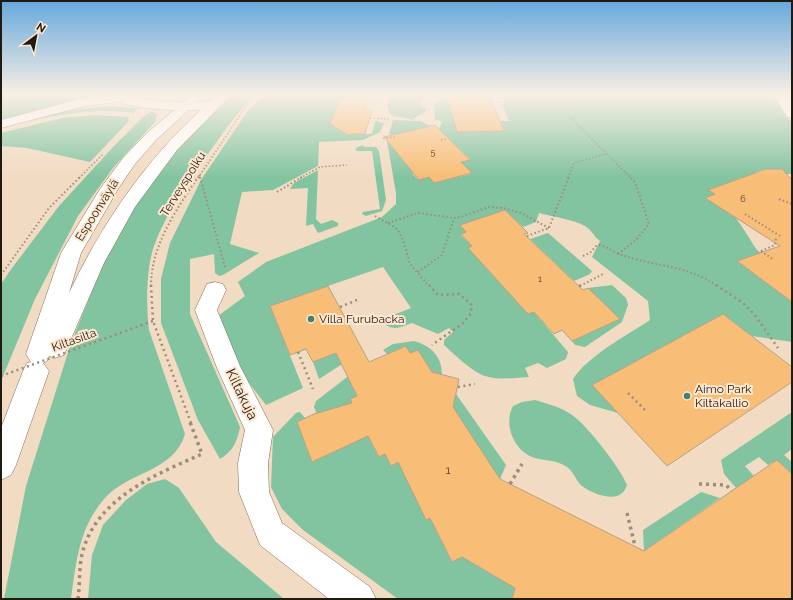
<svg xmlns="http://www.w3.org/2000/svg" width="793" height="600" font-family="Raleway,sans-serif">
<rect width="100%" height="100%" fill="#f1dbc2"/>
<!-- green -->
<g fill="#82c49f">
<path d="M1,94h95l-95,26z"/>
<path d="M233,94h22c-17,17 -31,38 -45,57 -20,29 -44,61 -56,95 -8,23 -8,60 -5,84l36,104c-11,38 -58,38 -81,65 -25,29 -28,64 -33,100h-67l22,-113 45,-143 38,-94 42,-69 42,-49z"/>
<path d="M265,94h82l-1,3h-5l-3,7 -2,24 12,7 4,-1h20l3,-13 9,2 -4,9 -17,8 -44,2 -1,24 -45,24 -31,2 -12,52 29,9 -36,22 -4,1 -4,-3 -1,-19 -24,5v55l50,113c-3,15 -7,24 -20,32l-22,-39 -37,-97v-44l9,-36 31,-63 46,-68z"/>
<path d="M397,94c10,0 20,-2 27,5l-3,1c0,6 5,7 5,12l-15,7 -18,-3c-9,-9 -8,-18 4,-22z"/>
<path d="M501,94h271l13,23 7,4v53h-6l-4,-5h-12l4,5 -9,-5 -9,3 -7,10 -7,-5 -33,13c21,14 34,39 48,60l4,3 -23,9 54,40v40l-40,-6 -29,-22 -130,71 25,28 -28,-8 -13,-9 -4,-17c16,-24 53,-43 77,-59l-2,-19 -56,-44 8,-16c-6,-4 -8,-11 -15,-15 -10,-6 -35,-10 -46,-13l-3,9 -13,5 -18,-17 -45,15 6,7 -5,3 11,11 -4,2 66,64 34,40 -2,7 -19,9 -9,-5 -13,5 4,9c-17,1 -39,5 -54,-6 -11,-7 -21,-17 -31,-26v-5l9,-8 -4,-4 -11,6 -26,-11c-13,5 -21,9 -31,-3l30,-12 -28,-41 -113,39 33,82 -37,17 -24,-31 -24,-58 27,-20 -7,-14 28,-20 116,-45 14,-13v-11l-9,-52 6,7 5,-1 3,11 5,6 6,-1 7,8 -7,2 6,7 11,-3 5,6 37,-9 -10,-12 9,-3 -31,-30 3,-7 -7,-3 -1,-15c13,-16 51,14 66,17 3,0 6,0 9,0l-7,-17h4z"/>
<path d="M110,106l28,2 -5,5c-33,-5 -66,0 -99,7l-1,-1 38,-9z"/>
<path d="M152,111l5,4 -2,7 -42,46 -35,48 -43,83 -34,82v-97l11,-16 47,-62 55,-60 30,-30z"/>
<path d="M96,115l33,2 -1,5 -38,40 -63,-14 -26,-2v-13l61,-15z"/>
<path d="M393,120l27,1 10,5 -37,9 -4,-1z"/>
<path d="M363,145l1,2h12l3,4 7,49 -4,11 -16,5 -4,-2 1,-2 17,-3 -8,-58h-16v-3z"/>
<path d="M318,170l-2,49 5,5 11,-4 6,3v3l-20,7 -5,-9 -7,2 2,-38 -18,1 4,-6z"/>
<path d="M548,233l44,38 -2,3 -16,7 -44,-42z"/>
<path d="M612,285l14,13 2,7 -6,17 -37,25 -10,-2 -3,-4 48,-22 -32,-31z"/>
<path d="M353,332l5,15 -8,12 -31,20 -6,-17 29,-11 -6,-13z"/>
<path d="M414,341c17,5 28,15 28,34l-6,3 -18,-28 -8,3 -5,-7 -18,8 -4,-4 10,-6z"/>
<path d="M364,364l-7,32 12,42 9,18 7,-2 6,12 8,-4 39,51v20l14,29 10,-5 53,31 -3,11h-114l-95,-69 -21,-21 -11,-22 2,-50 23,-24 4,-1 5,6 -8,4 15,40 21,-10 -19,-45 2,-6z"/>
<path d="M456,394l50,71 -6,14 -53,-81z"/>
<path d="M535,400c13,4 26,7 37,15 15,10 49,54 55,70 -1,3 -3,7 -5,8 -9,9 -31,0 -40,-7 -6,-5 -8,-14 -15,-19 -10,-7 -21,-6 -32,-9 -21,-6 -32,-34 -22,-52l9,-4z"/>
<path d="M792,412v37l-8,6 8,7v12l-15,-14 -9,5 -9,-8 -14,9 9,10 -18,12 -12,-14 -3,-14z"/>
<path d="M165,479l14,9 37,54 68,57h-196l4,-44 11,-30 23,-25 21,-16z"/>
<path d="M701,492l19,6 -76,53 -1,-21z"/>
</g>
<!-- building -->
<g fill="#f8bd76" stroke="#b6a189">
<path d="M455,94h34l15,37 -47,1 -10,-36 8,-1z"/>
<path d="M341,97h28l-5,12 8,1 -7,24h-13l-4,1 -18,-11z"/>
<path d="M435,125l35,35 -9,2 11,11 -38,10 -5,-6 -10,3 -35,-43z"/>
<path d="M766,169h16l10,11v122l-55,-41 43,-15 -75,-48 10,-4 -7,-4z"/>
<path d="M505,210l23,23 -4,1 59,56 5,-2 32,31 -48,22 -10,-11 -8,4 -20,-22 -6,2 -60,-66 4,-2 -11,-12 5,-2 -6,-7z"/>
<path d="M328,286l41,76 37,-16 4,7 8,-3 14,22 27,7 -6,28 47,72 144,72 133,-91 15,14v125h-280l3,-11 -53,-31 -10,5 -22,-44 -4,2 -28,-58 -7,4 -6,-12 -6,3 -11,-21 -56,26 -15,-40 17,-8 38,-11 -2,-4 7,-3 -21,-43 -23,9 -7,-13 -16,6 -20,-49z"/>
<path d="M723,314l69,53v15l-125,84 -75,-81z"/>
</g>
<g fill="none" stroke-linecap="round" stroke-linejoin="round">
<!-- minor casing -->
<g stroke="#816d57" stroke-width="1">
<g id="minor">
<path d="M121,94h33l-1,3 -14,2c24,4 49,4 74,2l5,1 2,3 -2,3 -5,1c-30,2 -59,2 -89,-5l-1,-3 -42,6 -80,21v-8l79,-21z"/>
<path d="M773,94h12l7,10v14l-5,-1z"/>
<path d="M215,282l8,2 3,6 -9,20 23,56 33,64 -5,33 1,29 13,31 88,64 6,12h-47l-69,-54 -21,-53 -1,-29 7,-33 -28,-62 -22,-58 12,-26z"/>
</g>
</g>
<!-- primary casing -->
<g stroke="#816d57" stroke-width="1">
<path id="primary" d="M193,94h13l-50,46 -21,24 -17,25 -37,64 -12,40c36,-76 85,-145 150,-199h13l-55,56 -42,57 -31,56 -40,92 -9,3 -6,-2 -2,5 -4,2 6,8 -33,94 -5,10 -10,5v-52l22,-57 4,-8 4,-1 -5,-8 35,-101 39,-64 23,-31 23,-24z"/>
</g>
<!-- path-far3 -->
<g stroke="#9c8c7a" stroke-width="1.5" stroke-dasharray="1.5 2" stroke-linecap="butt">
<path d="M378,94l27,7"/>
<path d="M368,102l12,1"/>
<path d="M493,102l52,1 15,4 71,71"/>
<path d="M429,110l-18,-3 -6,-5 1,-2 22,-5h27"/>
<path d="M370,118l19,1"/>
<path d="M412,120l9,-10"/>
<path d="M383,138l12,-1"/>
<path d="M441,140l6,-1"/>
<path d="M199,175l1,3"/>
<path d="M79,178l24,-24"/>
<path d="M198,178l49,-73 13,-11"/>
<path d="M300,178l20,-11 27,-2"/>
<path d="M568,178l6,-15 33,-9"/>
</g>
<!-- path-far2 -->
<g stroke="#9c8c7a" stroke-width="2" stroke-dasharray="1.5 2.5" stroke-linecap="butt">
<path d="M200,177l25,90"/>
<path d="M277,192l25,-15"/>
<path d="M779,199l13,5"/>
<path d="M745,214l35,22"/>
<path d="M375,216l21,12 6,9 8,27 19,22"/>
<path d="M388,223l30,-10 36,5 7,-1 27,-10 15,1 18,5 28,15"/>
<path d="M527,236l22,-8 20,-51"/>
<path d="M761,251l14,-6 1,-8"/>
<path d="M761,251l13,9"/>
<path d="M618,254l18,-14 13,-16 -14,-42 -5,-5"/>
<path d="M583,256l7,-3 7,-8c9,0 14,6 22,9 34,13 67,10 98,32"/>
<path d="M418,272l24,-17 12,-37"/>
<path d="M1,275l48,-67 31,-31"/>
<path d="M151,286c0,-41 26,-77 47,-109"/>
<path d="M580,286l23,-12"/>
</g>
<!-- path-far1 -->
<g stroke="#9c8c7a" stroke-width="2.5" stroke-dasharray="2 3.5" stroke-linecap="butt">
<path d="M151,285l2,36 38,102"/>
<path d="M429,285l9,10 21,-1 13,11 -2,10 -7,8 -31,22"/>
<path d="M716,285l27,18 11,11 24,34"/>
<path d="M579,286l3,-1"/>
<path d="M340,307l17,-7"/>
<path d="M298,352l15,37"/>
<path d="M458,387l17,-3"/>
<path d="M628,393l17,17"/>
</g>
<!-- path -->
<g stroke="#9c8c7a" stroke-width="3.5" stroke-dasharray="3 4" stroke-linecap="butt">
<path d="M510,484l12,-20"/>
<path d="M699,484l27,1 6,6"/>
<path d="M627,513l8,33"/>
<path d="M78,599c2,-15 1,-31 4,-45 14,-56 73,-79 120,-100l-12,-32"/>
</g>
<!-- minor -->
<use href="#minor" fill="#fff" fill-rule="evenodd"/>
<!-- primary -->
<use href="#primary" fill="#fff" fill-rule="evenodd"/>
<!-- path-bridge -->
<path stroke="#9c8c7a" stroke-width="2.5" stroke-dasharray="2 3.5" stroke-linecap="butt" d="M1,376l152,-55"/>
</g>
<!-- sky -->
<linearGradient id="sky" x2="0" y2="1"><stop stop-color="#65a8dc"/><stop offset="0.53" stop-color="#f9efe4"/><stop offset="1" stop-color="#f9efe4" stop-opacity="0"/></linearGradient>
<rect width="793" height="178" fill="url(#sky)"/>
<!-- markers -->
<g fill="#42816e" stroke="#ffe8cf" stroke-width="1.5">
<circle cx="311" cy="319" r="4"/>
<circle cx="687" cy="396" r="4"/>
</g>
<g text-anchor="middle" stroke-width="4" stroke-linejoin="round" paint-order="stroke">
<!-- far-number labels -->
<g font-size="9" fill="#57432a">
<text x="433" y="155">5</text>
<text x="743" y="202">6</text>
</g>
<!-- number labels -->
<g font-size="10" fill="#57432a">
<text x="540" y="282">1</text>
</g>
<!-- street labels -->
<g font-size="12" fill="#211a11" stroke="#ffe8cf">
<text transform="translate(183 184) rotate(-58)" y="4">Terveyspolku</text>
<text transform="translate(97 210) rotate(-58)" y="4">Espoonväylä</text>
<text transform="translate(74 340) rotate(-20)" y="4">Kiltasilta</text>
</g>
<!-- poi labels -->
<g font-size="12" fill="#211a11" stroke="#ffe8cf" text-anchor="start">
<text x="319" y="323">Villa Furubacka</text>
<text x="695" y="393">Aimo Park<tspan x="695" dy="14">Kiltakallio</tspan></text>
</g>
<!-- near-number labels -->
<g font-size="12" fill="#57432a">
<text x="448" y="474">1</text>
</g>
<!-- near-street labels -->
<g font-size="14" fill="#211a11" stroke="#ffe8cf">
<text transform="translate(242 394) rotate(64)" y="5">Kiltakuja</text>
</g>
</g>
<!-- border -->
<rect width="793" height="600" fill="none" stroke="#211a11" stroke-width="4"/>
<!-- north arrow -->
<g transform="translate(36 36) rotate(32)" stroke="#ffe8cf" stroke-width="3" paint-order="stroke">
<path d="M0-3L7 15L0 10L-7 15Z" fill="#211a11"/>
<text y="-6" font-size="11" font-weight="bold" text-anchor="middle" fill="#211a11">N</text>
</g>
</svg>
